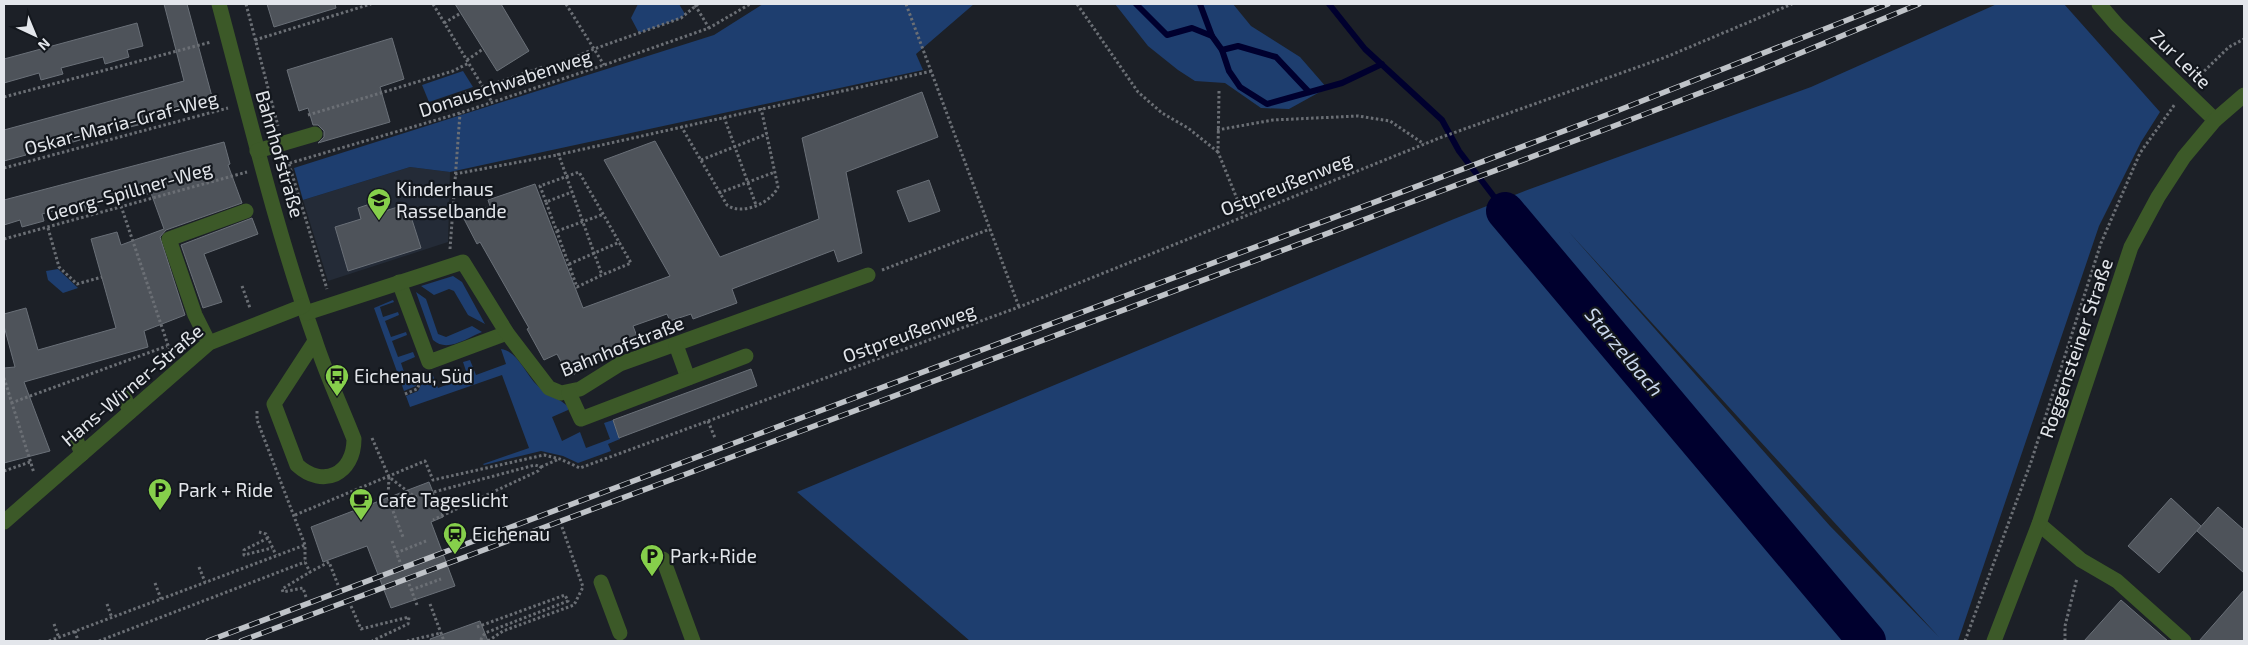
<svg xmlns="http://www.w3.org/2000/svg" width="2248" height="645" font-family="'Exo 2',sans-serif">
<rect width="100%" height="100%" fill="#1c2027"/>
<!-- built -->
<path fill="#242b37" d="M410,167l40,5 -2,70 -120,39 -25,-81z"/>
<!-- green -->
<g fill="#1e3e6f" fill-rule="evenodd">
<path d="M638,4h41l6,10 -4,4 -42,15 -8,-15z"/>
<path d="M763,4h211l-58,50 7,16 -473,102 -40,-5 -107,33 -9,-32 420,-133z"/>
<path d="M1115,4h118l18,22 49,31 27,31 -38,21 -28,-1 -36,-25 -30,-2 -17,-11 -30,-24z"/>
<path d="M1997,4h67l96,108 -19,30 -42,84 -141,415h-988l-173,-149 657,-273 76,-30 281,-102zM1568,231l371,406 -109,-111z"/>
<path d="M463,71l10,16 -44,15 -7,-17z"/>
<path d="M58,269l20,19 -15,5 -15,-13 -2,-9z"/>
<path d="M453,276l9,6 23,42 -17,-9 -14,-24 -5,-2 -15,6 -13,-9z"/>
<path d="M416,292l10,7 12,35 8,3 26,-11 10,6c-15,6 -35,21 -49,8z"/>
<path d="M393,300l1,2 -14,5 3,10 15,-5 1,3 -14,6 6,16 15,-5 1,3 -15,6 6,16 15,-5 2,5 -14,6 5,15 15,-4 -5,12 -12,5 -30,-83z"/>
<path d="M501,349c17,2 24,25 37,37 8,8 28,16 31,22l-1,2 -16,7 10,24 18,-9 6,16 24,-9 -6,-16 9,-3 7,19 -12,5 3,7 -33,12 -15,-7 -22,-5 -57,14 -1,-1 46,-16 -27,-73 -92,32 -4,-11 12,-5 9,-18h5l6,15 30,-11 -5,-15 7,-2 6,15 30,-11z"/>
</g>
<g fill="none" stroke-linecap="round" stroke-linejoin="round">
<!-- stream -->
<g stroke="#00002e" stroke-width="6">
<path d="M1136,4l31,31 25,-7 20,8 10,14 7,21 11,16 27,17 75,-21 40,-19"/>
<path d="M1200,4l12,32"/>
<path d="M1329,4l36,45 77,71 17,31 46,60"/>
<path d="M1222,50l16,-4 38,11 33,35"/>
</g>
<!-- river -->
<path stroke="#00002e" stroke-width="38" d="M1505,211l362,430"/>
</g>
<!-- building -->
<g fill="#4e535a" stroke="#6a7078">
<path d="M164,4h23l27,100 -22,6 -2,-7 -46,13 2,7 -24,6 -2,-7 -42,12 2,6 -21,6 -2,-7 -33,9 2,7 -22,6v-31l180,-49z"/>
<path d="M267,4h68l1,4 -62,19z"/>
<path d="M455,4h46l28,47 -32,20z"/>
<path d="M137,23l6,23 -16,4 2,7 -24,7 -2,-7 -42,11 2,6 -22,6 -2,-7 -35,10v-24z"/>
<path d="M392,38l12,41 -24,8 10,35 -72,21 6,-6v-6l-6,-6h-5l-5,-17 -9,3 -12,-41z"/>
<path d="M922,92l16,45 -92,35 16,81 -24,9 -4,-12 -102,39 5,14 -44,16 -2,-5 -21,7 -3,-7 -34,12 5,13 -69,38 -12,-23 -13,6 -17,-31 2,-1 -49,-86 -3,2 -14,-27 27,-11 -2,-6 47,-16 48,124 87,-32 -66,-116 51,-19 65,116 99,-38 -17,-81z"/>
<path d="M224,142l6,22 -2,1 14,38 -76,27 -6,7 25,78 -41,16 4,16 -124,35 26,69 -46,12v-95l11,-1 -11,-41v-12l22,-6 12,42 78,-22 -25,-89 26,-7 4,13 43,-16 -13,-36 -11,3 -2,-7 -42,11 2,7 -22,5 -2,-7 -32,9 2,7 -22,6 -2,-7 -16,5v-25z"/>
<path d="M929,180l11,31 -31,11 -12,-31z"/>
<path d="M379,201l3,11 25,-8 14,44 -73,23 -13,-44 26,-8 -3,-11z"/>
<path d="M252,218l6,16 -54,20 18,48 -19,6 -22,-63z"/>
<path d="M751,369l6,17 -138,52 -6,-18z"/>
<path d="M429,482l14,35 -12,5 24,64 -64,22 -24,-62 -44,16 -12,-35z"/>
<path d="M2171,498l30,28 -42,47 -31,-27z"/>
<path d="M2218,507l26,23v43l-47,-42z"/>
<path d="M2244,590v51h-45z"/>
<path d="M2121,600l47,41h-84z"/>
<path d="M480,621l8,20h-57l-1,-2z"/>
</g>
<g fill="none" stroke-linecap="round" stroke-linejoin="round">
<!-- path -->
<g stroke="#6b6f75" stroke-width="3" stroke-dasharray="2.5 2.5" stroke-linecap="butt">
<path d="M246,4l32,122"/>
<path d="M433,4l59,98"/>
<path d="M566,4l38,61"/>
<path d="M906,4l113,303"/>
<path d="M1077,4l61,88 24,21 26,15 30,24"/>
<path d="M695,5l14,23"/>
<path d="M444,23l17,-10"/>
<path d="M255,40l116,-36"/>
<path d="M467,60l16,-11"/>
<path d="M2197,78l32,-31 15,-8"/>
<path d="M1219,91l-1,61 26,64"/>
<path d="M4,97l207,-55"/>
<path d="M431,105l112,-38h9l42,-18 87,-31 17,-14"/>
<path d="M308,115l145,-44 16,-8"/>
<path d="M724,117l32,88"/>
<path d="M681,126l46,79c15,11 44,-2 51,-18l-17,-79"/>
<path d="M1217,130l56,-10 85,-4 32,5 34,23"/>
<path d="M558,153l44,122 -25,12 -31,-85 26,-10"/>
<path d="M701,160l66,-26"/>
<path d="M289,164l38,125"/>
<path d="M280,166l180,-53 144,-48 105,-37 41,-24"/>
<path d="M4,168l224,-60"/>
<path d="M455,174l102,-19 375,-84"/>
<path d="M719,193l56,-21"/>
<path d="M546,202l-6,-16 39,-14 52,91 -29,12"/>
<path d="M121,206l50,148"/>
<path d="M48,228l11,39 18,17 25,-7"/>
<path d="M557,231l47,-17"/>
<path d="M4,239l243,-67"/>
<path d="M450,249l10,-136"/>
<path d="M569,264l51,-22"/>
<path d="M882,270l108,-41"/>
<path d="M242,286l8,22"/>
<path d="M4,378l30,95"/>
<path d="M405,394l12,-5 6,-12"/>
<path d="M11,403l156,-57"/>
<path d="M257,411v9l48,125v17l5,10 19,-10 9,23"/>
<path d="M708,421l7,17"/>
<path d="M372,438l17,39 26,20 120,-32 6,2 -3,4 -105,49"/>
<path d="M541,467l18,-8"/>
<path d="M4,471l26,-9"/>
<path d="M389,477l-1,21 15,39"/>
<path d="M295,515l130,-54 8,19 111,-25 16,4 20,9 439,-161 423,-170 224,-80 126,-53"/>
<path d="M259,532l7,2 10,21"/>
<path d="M268,538l-24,12v5l28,-7"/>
<path d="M392,541l8,21"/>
<path d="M396,553l30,-12"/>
<path d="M199,567l6,15"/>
<path d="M155,583l6,16"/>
<path d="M409,584l8,21"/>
<path d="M411,590l30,-11"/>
<path d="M306,597l-3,-9 -20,4 -1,-3 28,-17"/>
<path d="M107,604l5,14"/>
<path d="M430,604l14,37"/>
<path d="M351,606l10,23 48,-12 -1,7 -36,17"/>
<path d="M54,624l5,14"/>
<path d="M477,627l88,-32 3,6 -83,32 -5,8"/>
<path d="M75,631l3,10"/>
<path d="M49,641l256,-96"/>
<path d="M99,641l206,-79"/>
<path d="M407,641l34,-8"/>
<path d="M488,641l15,-10 71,-26 9,-18 -21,-60"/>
<path d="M1965,641l66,-179 70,-219 39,-90 35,-49"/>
<path d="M2065,641v-15l12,-48"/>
</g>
<!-- minor -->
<g stroke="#3c5928" stroke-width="15">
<path d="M219,4c30,112 57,226 96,336 11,34 26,66 39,99 0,35 -31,50 -57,26l-23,-61 41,-63"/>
<path d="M2099,4l18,21 98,95"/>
<path d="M257,151l58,-17"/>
<path d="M399,282l30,80 78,-29"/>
<path d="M306,313l157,-51 44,71 42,55 12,5 19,-4 40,-25 248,-89"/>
<path d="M209,343l-14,-28 -26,-76 77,-28"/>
<path d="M676,345l12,33"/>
<path d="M569,393l12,26 165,-63"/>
<path d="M124,396l6,16"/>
<path d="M75,437l7,17"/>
<path d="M4,522l205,-179 94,-37"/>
<path d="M2039,524l42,36 36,21 67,60"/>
<path d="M663,559l30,82"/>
<path d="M601,582l19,51"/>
<path d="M1994,641l45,-117 92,-277 27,-50 26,-40 31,-37 29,-25"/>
</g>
<!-- rail casing -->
<g stroke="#bfc3c8" stroke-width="5.5">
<g id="rail">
<path d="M208,641l1401,-527 279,-110"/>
<path d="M241,641l1373,-515 138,-53 167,-69"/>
</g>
</g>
<!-- rail -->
<use href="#rail" stroke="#13171d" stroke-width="4" stroke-dasharray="11" stroke-linecap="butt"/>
</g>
<!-- icons -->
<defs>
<g id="school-pin" transform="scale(1.25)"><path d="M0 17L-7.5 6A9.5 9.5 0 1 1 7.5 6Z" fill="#86cf4b" stroke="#13171d"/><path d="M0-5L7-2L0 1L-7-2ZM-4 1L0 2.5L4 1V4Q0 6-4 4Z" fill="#111"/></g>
<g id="bus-pin" transform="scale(1.25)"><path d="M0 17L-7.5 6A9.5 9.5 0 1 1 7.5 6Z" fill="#86cf4b" stroke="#13171d"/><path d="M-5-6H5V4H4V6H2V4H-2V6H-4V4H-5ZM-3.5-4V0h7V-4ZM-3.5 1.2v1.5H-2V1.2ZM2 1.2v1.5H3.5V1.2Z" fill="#111"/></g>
<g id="parking-pin" transform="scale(1.25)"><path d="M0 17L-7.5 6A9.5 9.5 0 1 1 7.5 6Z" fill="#86cf4b" stroke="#13171d"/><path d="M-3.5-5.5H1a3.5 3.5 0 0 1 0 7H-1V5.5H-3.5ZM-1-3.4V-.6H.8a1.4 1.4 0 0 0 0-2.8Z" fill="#111"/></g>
<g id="cafe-pin" transform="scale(1.25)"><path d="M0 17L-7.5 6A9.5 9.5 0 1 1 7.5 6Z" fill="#86cf4b" stroke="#13171d"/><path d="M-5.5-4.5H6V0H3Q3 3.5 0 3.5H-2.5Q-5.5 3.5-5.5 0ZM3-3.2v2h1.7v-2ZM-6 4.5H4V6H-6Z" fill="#111"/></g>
<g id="station-pin" transform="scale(1.25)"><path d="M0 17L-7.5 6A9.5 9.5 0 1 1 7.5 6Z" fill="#86cf4b" stroke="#13171d"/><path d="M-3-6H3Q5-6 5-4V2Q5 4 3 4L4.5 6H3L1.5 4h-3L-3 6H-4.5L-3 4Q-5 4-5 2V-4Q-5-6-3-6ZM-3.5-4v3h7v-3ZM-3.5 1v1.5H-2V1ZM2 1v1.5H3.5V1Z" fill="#111"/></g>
</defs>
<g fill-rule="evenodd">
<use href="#school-pin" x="379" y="200"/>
<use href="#bus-pin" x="337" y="376"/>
<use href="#parking-pin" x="160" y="490"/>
<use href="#cafe-pin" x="361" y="500"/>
<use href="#station-pin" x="455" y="534"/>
<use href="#parking-pin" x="652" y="556"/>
</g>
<g text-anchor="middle" stroke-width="4.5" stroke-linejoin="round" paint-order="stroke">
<!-- street labels -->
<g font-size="19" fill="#e3e6eb" stroke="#13171d">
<text transform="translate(2181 59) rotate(44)" y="7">Zur Leite</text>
<text transform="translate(505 83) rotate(-18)" y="7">Donauschwabenweg</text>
<text transform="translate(121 123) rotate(-15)" y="7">Oskar-Maria-Graf-Weg</text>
<text transform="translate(280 154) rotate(74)" y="7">Bahnhofstraße</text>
<text transform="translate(1286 184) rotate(-22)" y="7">Ostpreußenweg</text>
<text transform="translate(129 191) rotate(-16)" y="7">Georg-Spillner-Weg</text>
<text transform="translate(909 333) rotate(-20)" y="7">Ostpreußenweg</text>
<text transform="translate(622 346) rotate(-22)" y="7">Bahnhofstraße</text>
<text transform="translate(2076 348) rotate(-71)" y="7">Roggensteiner Straße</text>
<text transform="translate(132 385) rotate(-40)" y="7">Hans-Wirner-Straße</text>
</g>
<!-- poi labels -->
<g font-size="19" fill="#e3e6eb" stroke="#13171d" text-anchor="start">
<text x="396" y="196">Kinderhaus<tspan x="396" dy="22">Rasselbande</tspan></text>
<text x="354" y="383">Eichenau, Süd</text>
<text x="178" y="497">Park + Ride</text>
<text x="378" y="507">Cafe Tageslicht</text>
<text x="472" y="541">Eichenau</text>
<text x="670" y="563">Park+Ride</text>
</g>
<!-- water labels -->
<g font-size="20" font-style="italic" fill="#cbd8ec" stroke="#13171d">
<text transform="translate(1624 352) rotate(50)" y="7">Starzelbach</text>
</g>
</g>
<!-- border -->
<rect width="2248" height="645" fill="none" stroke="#e3e6eb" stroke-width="10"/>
<!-- north arrow -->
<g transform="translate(35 35) rotate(136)" stroke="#13171d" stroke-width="4" paint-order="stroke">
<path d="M0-4L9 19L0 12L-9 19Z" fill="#e3e6eb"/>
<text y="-8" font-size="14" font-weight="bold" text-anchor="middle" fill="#e3e6eb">N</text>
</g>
</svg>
